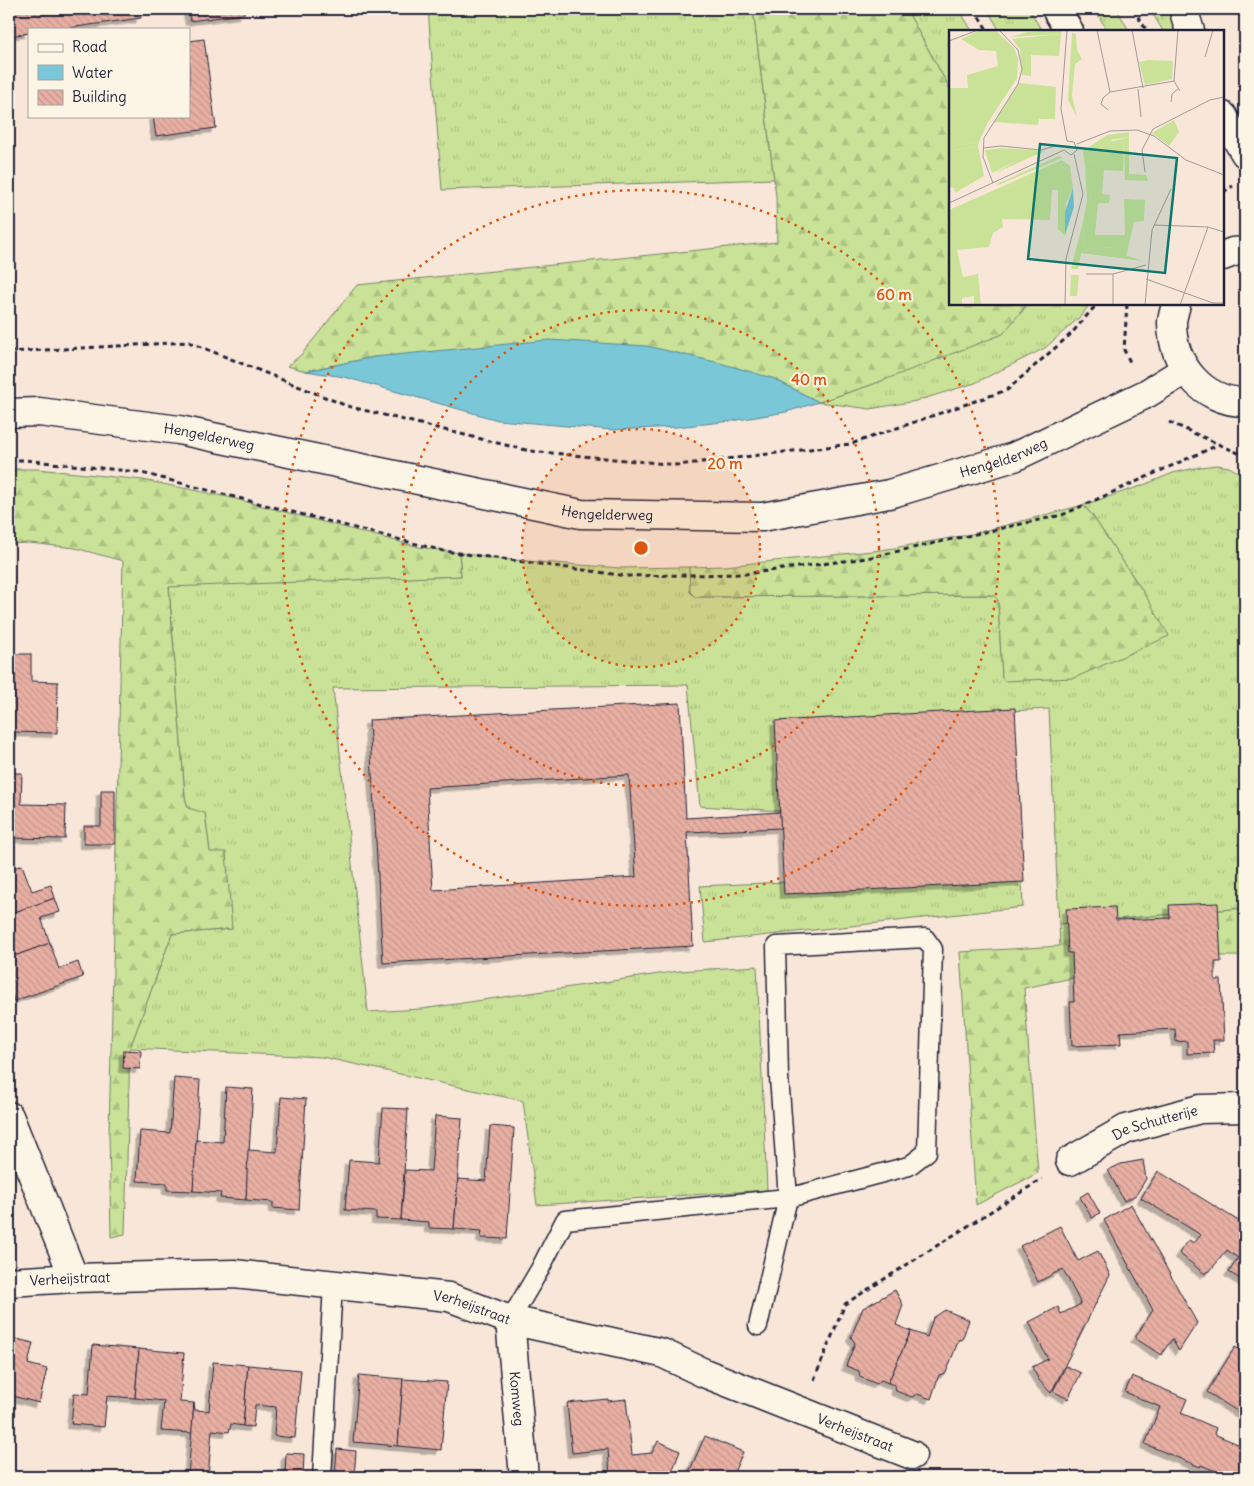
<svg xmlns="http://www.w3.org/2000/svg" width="1254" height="1486" font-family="Delius,sans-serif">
<defs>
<pattern id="grass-tufts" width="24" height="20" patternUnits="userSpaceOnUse" patternTransform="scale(1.25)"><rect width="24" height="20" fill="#cae297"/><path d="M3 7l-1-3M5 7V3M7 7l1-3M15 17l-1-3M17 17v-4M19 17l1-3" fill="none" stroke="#adc283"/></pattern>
<pattern id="forest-firs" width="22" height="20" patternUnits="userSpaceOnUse" patternTransform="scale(1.25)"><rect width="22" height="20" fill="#cae297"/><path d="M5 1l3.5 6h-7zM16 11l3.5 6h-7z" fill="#adc283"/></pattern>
<pattern id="building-back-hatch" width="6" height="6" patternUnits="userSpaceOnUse" patternTransform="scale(1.25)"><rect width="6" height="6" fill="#e8afa3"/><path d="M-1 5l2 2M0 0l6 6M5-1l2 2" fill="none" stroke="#c7968d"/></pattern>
<filter id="shadow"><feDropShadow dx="-4.5" dy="4.5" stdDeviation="0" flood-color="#0004"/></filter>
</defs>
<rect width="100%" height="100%" fill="#f8e7d8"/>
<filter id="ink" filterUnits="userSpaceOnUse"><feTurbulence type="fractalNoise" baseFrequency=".02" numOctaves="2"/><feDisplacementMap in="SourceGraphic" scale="10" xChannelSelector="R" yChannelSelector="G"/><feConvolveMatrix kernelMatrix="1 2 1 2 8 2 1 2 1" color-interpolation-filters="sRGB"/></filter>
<g filter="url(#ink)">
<!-- grass -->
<g fill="url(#grass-tufts)" stroke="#768269">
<path d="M428,9h325l21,170 -332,11z"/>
<path d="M906,9h53l13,22h-22v58z"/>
<path d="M987,9h42l13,22h-42z"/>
<path d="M1094,9h23l12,22h-21z"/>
<path d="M1150,9h26l4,22h-17z"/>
<path d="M1027,304h63l-9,12 -36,32 -70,35 -59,18 -46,8 -51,-7 52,-17 150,-72z"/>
<path d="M1217,465l12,2 16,9v432l-186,16 -10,-215 -273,14 4,88 -80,-5 -12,-121 -355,3 35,324 54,-3 257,-38 78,-5 10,224 -230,15 -14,-104 -201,-44 -192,-9 42,-114 60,-5 -22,-76 -5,-39 -17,-6 -3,-11 -16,-211 292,-10 -2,-23 42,6 119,9 69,-1 1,25 5,5 298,-2 5,5 4,78 144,-82 -54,-81 -9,-10 58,-19 32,-13 27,-6z"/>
<path d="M1022,881l1,26 -318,35 -5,-56 85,-4z"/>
</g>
<!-- forest -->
<g fill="url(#forest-firs)" stroke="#768269">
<path d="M753,9h153l44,80v215h77l-24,30 -132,51 -52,17 -47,-24 -398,-21 -68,14 -19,-5 14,-11 56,-70 420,-43 -1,-46z"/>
<path d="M9,469h29l105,11 85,17 191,50 40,6 2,23 -292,11 16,210 3,11 17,5 5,39h16l6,77 -60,5 -42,114 -5,186 -14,3 -2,-104 14,-572 -48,-13 -46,-5 -20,1z"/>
<path d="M1083,505l9,10 54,81 23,40 -95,42 -70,3 -2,-3 -4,-78 -5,-5 -298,2 -5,-5 -1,-25 36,-1 157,-16 86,-15z"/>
<path d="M1245,908v48h-66l-155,32 14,185 -62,32 -16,-253 100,-6 -1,-22z"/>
</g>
<!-- water -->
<path fill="#7ac8d7" stroke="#578699" d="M549,340l98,6 73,17 52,15 47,24 -33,10 -54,9 -56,6 -63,3 -115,-10 -154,-43 -38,-6 68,-14z"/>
<!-- building -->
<g fill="url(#building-back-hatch)" stroke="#22223b" fill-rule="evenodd" filter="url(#shadow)">
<path d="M9,9h131l1,9 -80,11h-32v4l-20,3z"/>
<path d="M188,9h56v5l-54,7z"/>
<path d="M204,39l12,89 -60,8 -3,-20h36v-75z"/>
<path d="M9,654h22v27l27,1 -1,51 -48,-1z"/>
<path d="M680,703l6,115 94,-6 1,16 -94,4 6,114 -310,17 -14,-243zM629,775l7,102 -203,13 -6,-102z"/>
<path d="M1015,708l9,174 -240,12 -9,-173z"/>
<path d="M9,773h13l-1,31 45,1 -1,34 -56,-1z"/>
<path d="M101,790h14v54h-31v-18h17z"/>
<path d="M22,865l10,26 19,-6 4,13 -46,16v-44z"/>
<path d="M55,898l5,14 -19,6 9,25 -41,15v-44z"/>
<path d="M1218,903l3,59h-6v18h6l3,60h-11l1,13 -27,1v-13l-11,1 -1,-13 -55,3 1,12 -49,2 -2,-44h4l-2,-49h-4l-2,-44 49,-2 1,13 54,-2 -1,-13z"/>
<path d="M50,943l9,26 19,-7 5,15 -69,24 -5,-15v-28z"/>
<path d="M124,1050l17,1 -1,18 -17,-1z"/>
<path d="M174,1078l26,2 -7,111 -26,-1v-7l-30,-2 3,-50 30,2z"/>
<path d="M226,1087l27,2 -7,111 -26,-2 1,-5 -28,-2 3,-51 27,2z"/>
<path d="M281,1097l25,2 -7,111 -26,-2v-6l-27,-2 2,-50 29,2z"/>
<path d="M383,1108l25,1 -7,111 -25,-1v-7l-31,-2 4,-50 30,2z"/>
<path d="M435,1116l27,2 -8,111 -25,-1v-6l-28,-2 4,-50 26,1z"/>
<path d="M490,1126l24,2 -7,111 -26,-1 1,-7 -28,-2 4,-50 28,2z"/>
<path d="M1143,1160l3,19 -10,16 -12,6 -16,-31 13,-6z"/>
<path d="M1158,1171l87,54v22l-7,11 -11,-8 -18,22 -2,-1 -2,3 -26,-21 10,-13 5,3 7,-8 -60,-37z"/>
<path d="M1088,1192l12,21 -8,5 -12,-21z"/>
<path d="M1131,1204l66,119 -18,28 -7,-12 -11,16 -26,-17 18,-28 -49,-90z"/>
<path d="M1060,1226l18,35 20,-10 12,24 -59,118 -12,-13 -7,-13 16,-8 -19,-37 29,-15 3,7 20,-10 -18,-35 -25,13 -18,-36z"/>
<path d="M1245,1247v35l-16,-10z"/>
<path d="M895,1290l8,15 -7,20 15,6 -23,52 -7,-3 -4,4 -17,-7 -1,-6 -13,-5 9,-23 -4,-6 12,-29z"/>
<path d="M945,1310l24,10 -7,20 -3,-1 -13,34 -7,2 -8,24 -14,-5 -5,3 -16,-6 -1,-6 -7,-2 23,-52 16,6 6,-19z"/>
<path d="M9,1337l24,6 -5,21 19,5 -8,34 -30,-8z"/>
<path d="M93,1345l46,4 -4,49 -28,-2 -3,31 -33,-3 3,-31 15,1z"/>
<path d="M1235,1347l10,6v63l-38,-24z"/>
<path d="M139,1349l45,4 -4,49 14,1 -2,30 -31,-2 3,-30 -29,-3z"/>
<path d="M213,1362l35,3 -5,61 -12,-2 -2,8 -17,-2 -4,47h-20l6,-74 1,7 14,1z"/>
<path d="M248,1365l53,5 -6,68 -21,-2 2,-29 -21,-2 -2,22 -10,-1z"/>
<path d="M1066,1366l15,7 -13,26 -15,-8z"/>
<path d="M359,1375l44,4 -5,67 -45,-4z"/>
<path d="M1132,1376l55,23 -6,14 35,15 -2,6 31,13v11l-8,19h-7l-29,-12 -1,2 -55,-23 15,-37 -35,-15z"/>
<path d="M403,1379l44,3 -6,68 -43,-4z"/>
<path d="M608,1399v2l18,-2 6,56 20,-2 6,-12 22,10 -10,26h-60l-2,-28 -36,4 -5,-50z"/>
<path d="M705,1436l38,16 -11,25h-45z"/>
<path d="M337,1449l19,2 -2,26h-19z"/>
<path d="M286,1453l18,1 -1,23h-18z"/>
</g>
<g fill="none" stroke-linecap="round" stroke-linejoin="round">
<!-- service casing -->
<g stroke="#22223b" stroke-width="21">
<g id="service">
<path d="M925,938l8,11 -6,203 -18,14 -121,32 -9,-121 -3,-131z"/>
<path d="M510,1320l30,-51 25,-49 223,-22 -30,128"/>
<path d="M322,1477l11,-192"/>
</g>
</g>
<!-- minor casing -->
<g stroke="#22223b" stroke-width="31">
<g id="minor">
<path d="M1185,9v6l5,16"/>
<path d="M1223,116l22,37"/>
<path d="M9,1116l65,162"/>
<path id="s1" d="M1070,1161l56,-32 74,-20 45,-1"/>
<path id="s2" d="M9,1282l65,-4 160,-4 215,23 61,23 152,33 42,20 208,82"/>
<path id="s3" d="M510,1320l14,157"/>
</g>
</g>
<!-- secondary casing -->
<g stroke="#22223b" stroke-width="31">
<g id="secondary">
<path d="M1056,9l13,22"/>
<path d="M1223,256l10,-4 12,-1"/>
<path d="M1176,304c-1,6 -4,13 -4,19 0,41 30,79 73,79"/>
<path id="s4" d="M9,413l30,-1 140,18 402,84 181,3 127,-23 125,-37 132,-63 39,-24"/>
</g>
</g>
<!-- path -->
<g stroke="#22223b" stroke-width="3" stroke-dasharray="5 4" stroke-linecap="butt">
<path d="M974,9l14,22"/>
<path d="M1133,9l14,22"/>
<path d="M1223,192l10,-6"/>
<path d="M1127,304l-3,46 7,14"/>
<path d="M9,352l180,-10 158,64 183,45 148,14 173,-21 156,-54 64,-56 26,-30"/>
<path d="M1169,422l76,34"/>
<path d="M9,460h15l114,12 306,79 183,25 118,-2 122,-16 195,-43 158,-71"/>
<path d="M814,1380l31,-76 197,-125"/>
</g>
<!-- service -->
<use href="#service" stroke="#fcf5e5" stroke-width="18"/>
<!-- minor -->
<use href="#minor" stroke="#fcf5e5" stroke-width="28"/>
<!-- secondary -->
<use href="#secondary" stroke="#fcf5e5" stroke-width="28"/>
</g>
</g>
<!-- distance rings -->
<circle cx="641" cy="548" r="119" fill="#de560e" fill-opacity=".12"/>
<g fill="none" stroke="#de560e" stroke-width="2.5" stroke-dasharray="2.5 5">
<circle cx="641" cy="548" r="119"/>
<circle cx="641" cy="548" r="238"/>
<circle cx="641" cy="548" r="358"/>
</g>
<g text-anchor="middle" stroke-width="4" stroke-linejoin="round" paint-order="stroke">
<!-- street labels -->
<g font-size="14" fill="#22223b" stroke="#fcf5e5">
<text dy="5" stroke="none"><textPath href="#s4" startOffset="202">Hengelderweg</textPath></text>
<text dy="5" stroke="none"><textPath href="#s4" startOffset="1012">Hengelderweg</textPath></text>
<text dy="5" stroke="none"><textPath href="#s4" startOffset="608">Hengelderweg</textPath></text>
<text dy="5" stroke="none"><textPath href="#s1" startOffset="94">De Schutterije</textPath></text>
<text dy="5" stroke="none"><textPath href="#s2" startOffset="61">Verheijstraat</textPath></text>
<text dy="5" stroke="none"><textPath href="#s2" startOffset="466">Verheijstraat</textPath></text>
<text dy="5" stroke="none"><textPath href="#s3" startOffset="79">Komweg</textPath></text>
<text dy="5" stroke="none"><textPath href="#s2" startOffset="871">Verheijstraat</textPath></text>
</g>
</g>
<!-- overview -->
<g transform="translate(949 30)">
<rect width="275" height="275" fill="#f8e7d8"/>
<path d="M32,0h14l19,18 4,10 -1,20 -30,46 -8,18 -30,4v-58h19l-1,-13 31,-9 -2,-15 -17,-1 -18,-11zM112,4l-2,22 -28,-1v21l-9,-1 -2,-26 -8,-10zM200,30l24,1 -1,18 -27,6 -6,-23zM70,53l37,4 -1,32h-16l-1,6 -44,-3zM225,90l5,12 -10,14 -17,-13zM180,102v5l-18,3 6,8v-5l7,-2 -1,30 -19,-1 -2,24 8,1 -1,8h-11l-3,32h30l-1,-36 21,1 -1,21 -10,1 -8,35 -10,-5v-5l-32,2 -1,-27 4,-21h3l4,-41 -9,5 -2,-14 24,-16zM29,116l6,30 -29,17 -1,-5 -5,-1v-36zM52,118l19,1 25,2 -52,23 35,-20h-42l-1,-4zM110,126l3,2 -66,28 3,-3zM113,130l8,6 3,22 -4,-18 -8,-4 -56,23 47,1 -2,30 -48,-1 1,8 -10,6 -4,14 -32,3 6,27 15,-3 3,31h-7v-9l-12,2v7h-13v-95z" fill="#cae297"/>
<path d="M112,0v4l-50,3 16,-5zM123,3l4,1 1,16 5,9 -7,5 -3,32 5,21 -9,-17zM180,107v37l17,1 2,6 -23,-1 -1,-38 -7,1v5h-5l-2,-6zM30,112l-1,4 -29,5v-5zM59,122l21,2 -37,19 -6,-19zM149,128l3,15 -8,1 -3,27h-3l-2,-36zM110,136l10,4 4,18 -7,15 -1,33 -7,-7v-39h-55zM134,192l1,27 32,-2v5l27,9 -62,-8 -3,16h-7zM122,245h8l-2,21h-7z" fill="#cae297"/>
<path d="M124,158l1,19 -9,28v-23z" fill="#7ac8d7"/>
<path fill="none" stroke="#a29899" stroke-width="1" d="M148,0l13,62M183,0l11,58M229,0l-4,51 6,10M0,11l29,-11M256,27l8,-27M189,59l3,28M222,72l1,-8 7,-6M159,80l-7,-6 2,-6 7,-6 64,-11M118,111l-6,-32 6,-79M128,114l33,-13 27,-1 17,6 32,24 38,15M34,118l18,-2 40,4 14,-4M115,120l7,5 6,-5 -3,-8 -7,-1M196,142l-3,-22 11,-21 57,-29 14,-3M44,153l-10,-26 1,-19 34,-54 4,-15 -4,-19 -19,-20M0,173l115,-53M205,195l54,2 16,5M137,244h27M197,249l67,24h11M116,275l1,-46 17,-65 -9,-40M164,275v-31l33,-9M196,275l7,-75 19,-41M231,275l28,-78"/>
<path fill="#0f766e" fill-opacity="0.15" stroke="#0f766e" stroke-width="2.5" d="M91,114l137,14 -12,115 -137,-14z"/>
<rect width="275" height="275" fill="none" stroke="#22223b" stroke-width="2.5"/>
</g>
<circle cx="641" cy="548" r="8" fill="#de560e" stroke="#fcf5e5" stroke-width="2.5"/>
<g font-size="15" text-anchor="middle" font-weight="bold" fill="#de560e" stroke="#fcf5e5" stroke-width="4" stroke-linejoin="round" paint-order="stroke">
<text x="894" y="300">60 m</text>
<text x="809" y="385">40 m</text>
<text x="725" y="469">20 m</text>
</g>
<!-- margin -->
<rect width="1254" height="1486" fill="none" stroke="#fcf5e5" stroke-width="30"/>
<rect x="15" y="15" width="1224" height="1456" fill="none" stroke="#22223b" stroke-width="2" filter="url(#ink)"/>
<!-- legend -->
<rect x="28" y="28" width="162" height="90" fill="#fcf5e5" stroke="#a5a1a1"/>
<rect x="38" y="44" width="25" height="8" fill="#fcf5e5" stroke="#a5a1a1"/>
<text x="72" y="52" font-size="15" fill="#22223b">Road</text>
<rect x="38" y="65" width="25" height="15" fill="#7ac8d7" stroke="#a5a1a1"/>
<text x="72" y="78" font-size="15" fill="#22223b">Water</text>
<rect x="38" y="90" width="25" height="15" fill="url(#building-back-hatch)" stroke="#a5a1a1"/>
<text x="72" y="102" font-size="15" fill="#22223b">Building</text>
</svg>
